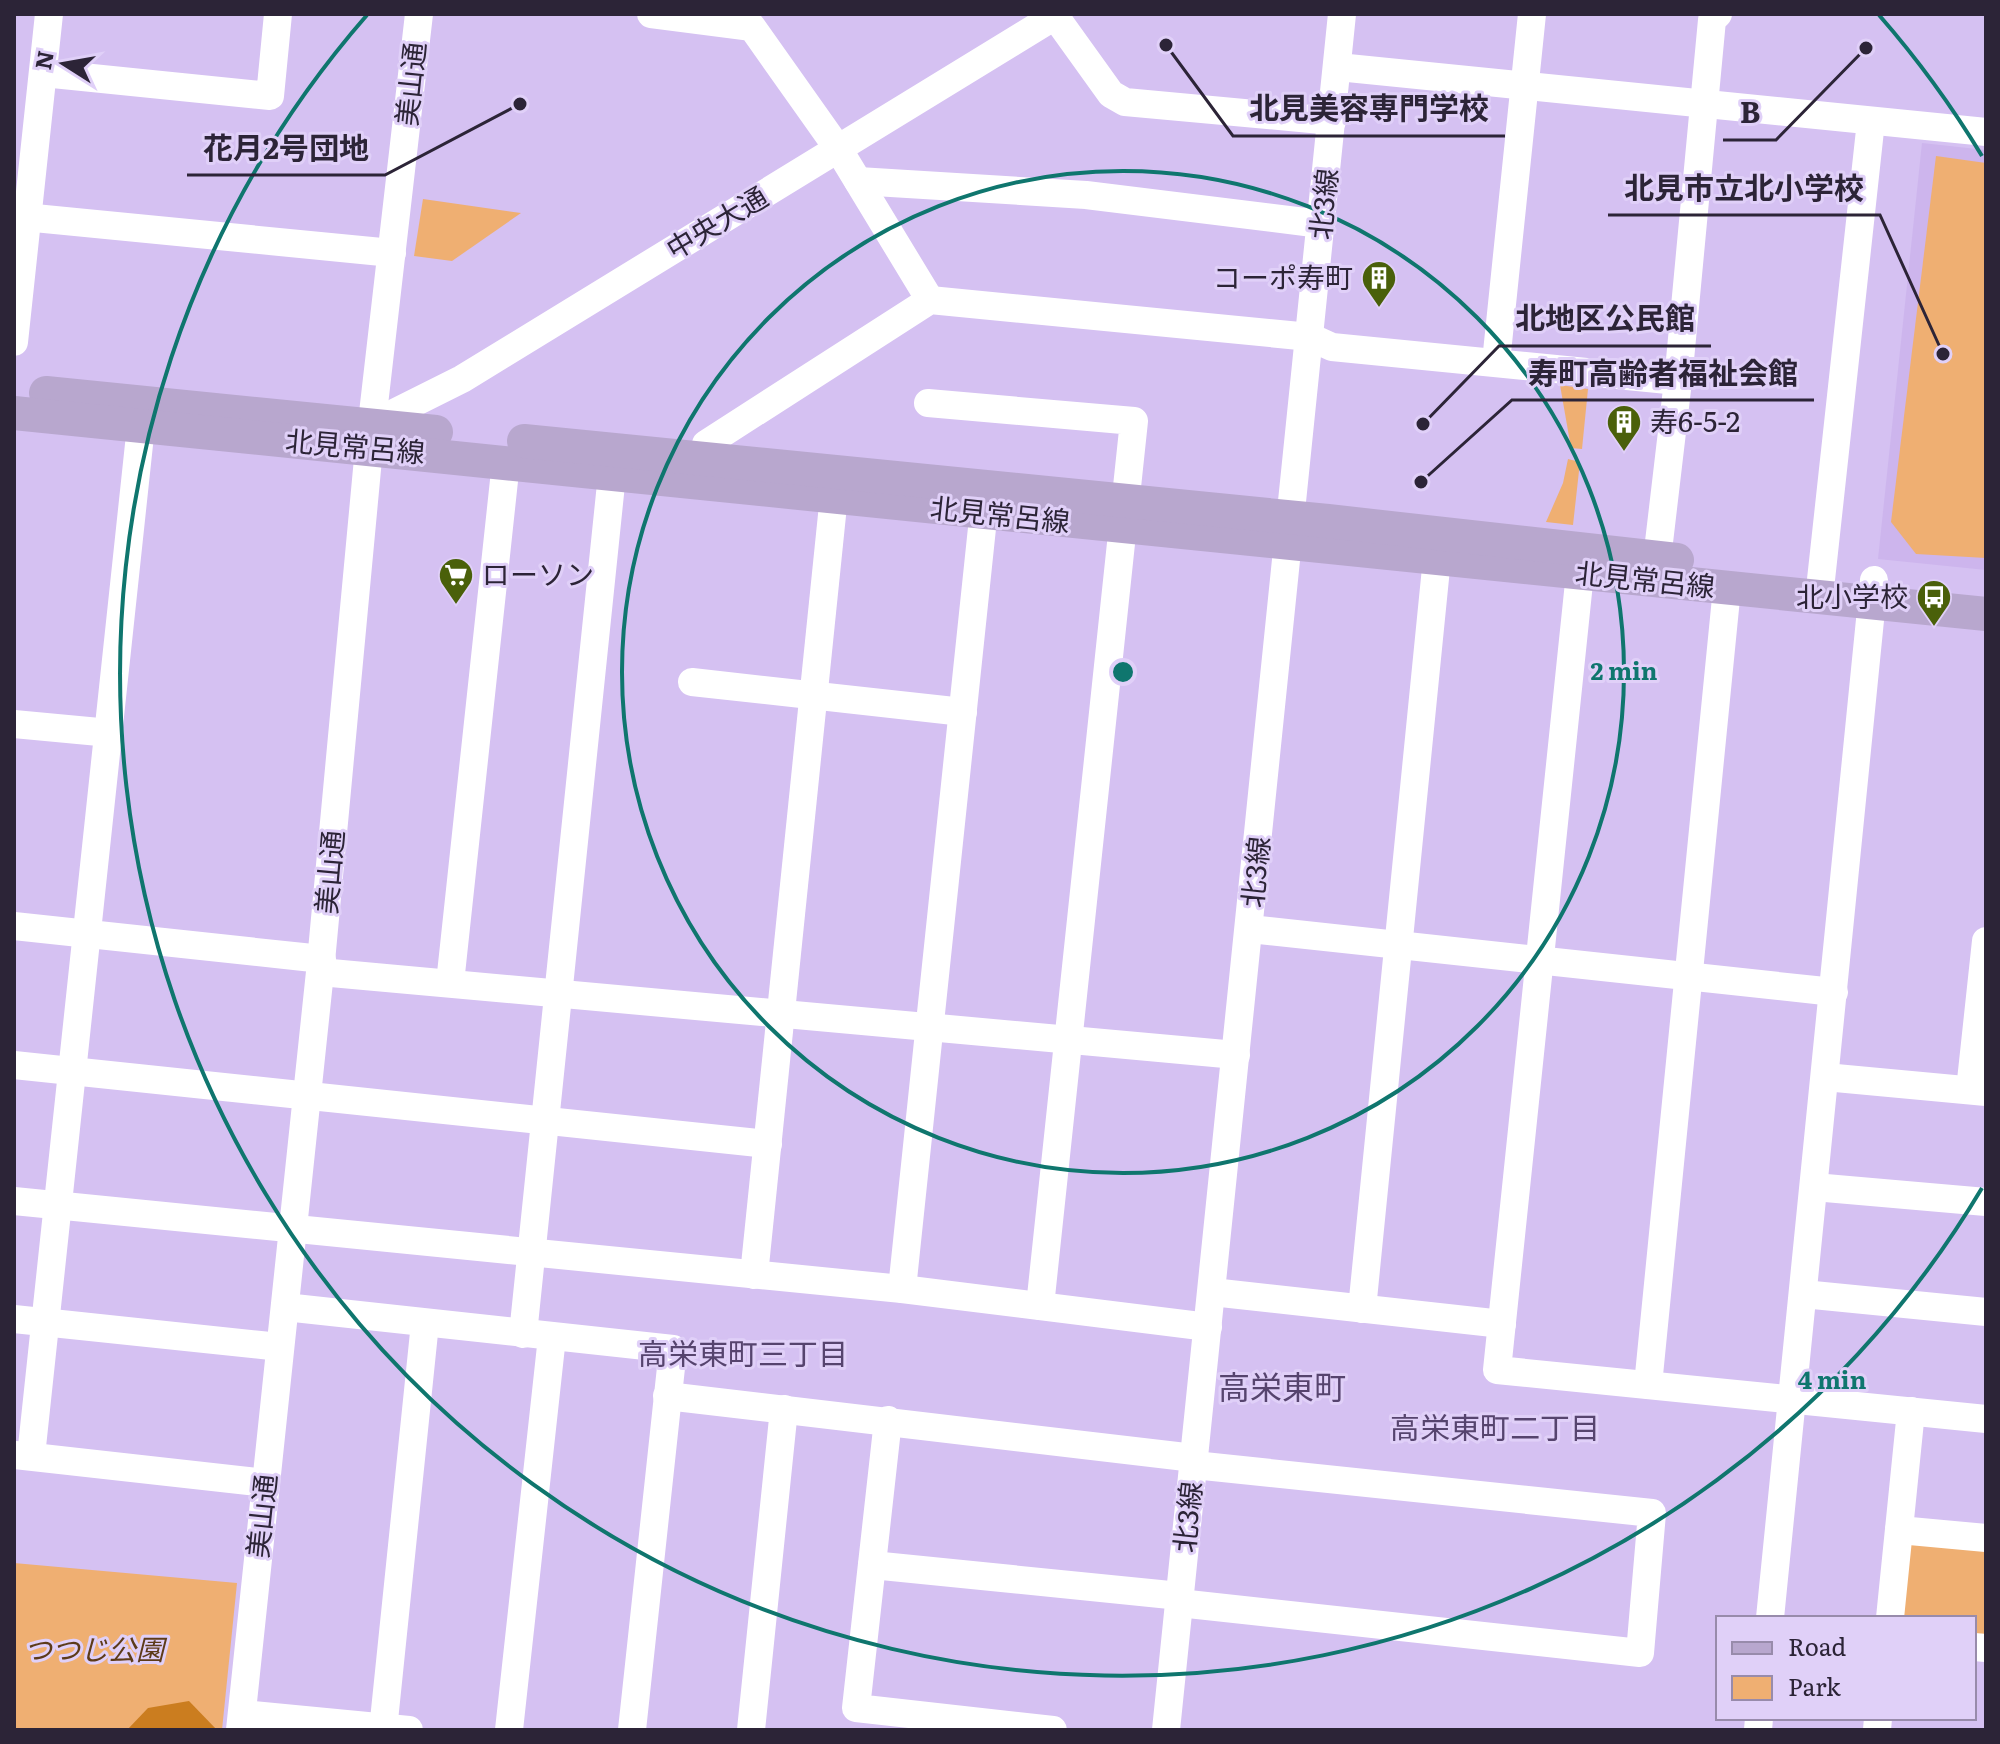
<svg xmlns="http://www.w3.org/2000/svg" width="2000" height="1744" font-family="Literata,'Noto Sans JP',serif">
<rect width="100%" height="100%" fill="#d5c1f2"/>
<!-- built -->
<path fill="#cdb5ed" d="M1922,143l64,7v420l-108,-11z"/>
<!-- green -->
<g fill="#efaf72">
<path d="M1936,156l50,7v395l-70,-4 -25,-32z"/>
<path d="M423,199l98,14 -69,48 -38,-5z"/>
<path d="M1560,385l28,4 -6,60 -11,-1z"/>
<path d="M1568,459l12,3 -7,63 -27,-3 17,-39z"/>
<path d="M1899,1530l87,8v110l-12,-1v-29h-84z"/>
<path d="M14,1563l223,20 -15,147h-208z"/>
</g>
<!-- forest -->
<path fill="#cb7d1f" d="M189,1701l28,29h-90l21,-22z"/>
<g fill="none" stroke-linecap="round" stroke-linejoin="round">
<!-- minor -->
<g stroke="#fff" stroke-width="28">
<path d="M651,14l101,13 87,123 91,150"/>
<path d="M1055,16l56,78 14,8 207,19"/>
<path d="M1338,67l648,65"/>
<path d="M43,73l227,23 8,-82"/>
<path d="M858,181l228,14 235,29"/>
<path d="M14,216l378,37"/>
<path d="M14,342l35,-328"/>
<path d="M1496,362l36,-348"/>
<path d="M928,403l206,18 -94,885"/>
<path d="M372,424l90,-45 596,-365"/>
<path d="M702,460l4,-16 224,-144 380,37 22,10 346,34"/>
<path d="M1580,573l-83,797 489,49"/>
<path d="M1655,576l23,-195 34,-361 6,-6"/>
<path d="M1819,598l52,-477"/>
<path d="M692,682l271,30"/>
<path d="M14,724l96,9"/>
<path d="M14,926l308,33"/>
<path d="M1250,929l584,63"/>
<path d="M320,972l916,83"/>
<path d="M450,983l56,-521"/>
<path d="M14,1065l754,79"/>
<path d="M1825,1077l161,15"/>
<path d="M1970,1090l16,-149"/>
<path d="M1814,1187l172,15"/>
<path d="M14,1201l888,88 306,38"/>
<path d="M754,1275l82,-799"/>
<path d="M902,1289l84,-799"/>
<path d="M1212,1292l290,32"/>
<path d="M1803,1294l183,18"/>
<path d="M285,1307l388,42 -41,381"/>
<path d="M1362,1309l77,-771"/>
<path d="M14,1319l266,28"/>
<path d="M523,1334l91,-879"/>
<path d="M1648,1385l79,-797"/>
<path d="M667,1396l527,62"/>
<path d="M888,1420l-32,288 197,22"/>
<path d="M15,1455l251,28"/>
<path d="M31,1456l112,-1049"/>
<path d="M1899,1530l87,8"/>
<path d="M872,1565l308,31"/>
<path d="M1179,1603l461,50 12,-140 -458,-48"/>
<path d="M1770,1618l104,-1038"/>
<path d="M1890,1618l21,-207"/>
<path d="M1974,1647l12,1"/>
<path d="M242,1714l167,16"/>
<path d="M240,1730l80,-758 49,-524 50,-434"/>
<path d="M383,1730l42,-407"/>
<path d="M509,1730l43,-393"/>
<path d="M751,1730l33,-321"/>
<path d="M1166,1730l176,-1716"/>
<path d="M1758,1730l1,-12"/>
<path d="M1877,1730l1,-12"/>
</g>
<!-- major -->
<g stroke="#b8a7ce" stroke-width="34">
<path d="M46,393l390,39"/>
<path d="M14,413l1972,201"/>
<path d="M524,441l804,80 349,39"/>
</g>
</g>
<!-- distance rings -->
<g fill="none" stroke="#0f766e" stroke-width="4">
<circle cx="1123" cy="672" r="501"/>
<path d="M1982 1188A1002 1002 0 1 1 367 15M1879 15A1002 1002 0 0 1 1982 156"/>
</g>
<!-- icons -->
<defs>
<g id="building-pin" transform="scale(1.8)"><path d="M0 17L-7.5 6A9.5 9.5 0 1 1 7.5 6Z" fill="#4a600a" stroke="#e0d0f8"/><path d="M-4-6H4V6H1V3H-1V6H-4ZM-2.5-4.3h1.7v1.8h-1.7ZM.8-4.3h1.7v1.8H.8ZM-2.5-1h1.7V.8h-1.7ZM.8-1h1.7V.8H.8Z" fill="#fff"/></g>
<g id="supermarket-pin" transform="scale(1.8)"><path d="M0 17L-7.5 6A9.5 9.5 0 1 1 7.5 6Z" fill="#4a600a" stroke="#e0d0f8"/><path d="M-6-5.5h2.5l.6 2H6L4.5 2H-2.5L-4.4-4H-6ZM-1.5 3.2a1.3 1.3 0 1 0 .1 0ZM3 3.2a1.3 1.3 0 1 0 .1 0Z" fill="#fff"/></g>
<g id="bus-pin" transform="scale(1.8)"><path d="M0 17L-7.5 6A9.5 9.5 0 1 1 7.5 6Z" fill="#4a600a" stroke="#e0d0f8"/><path d="M-5-6H5V4H4V6H2V4H-2V6H-4V4H-5ZM-3.5-4V0h7V-4ZM-3.5 1.2v1.5H-2V1.2ZM2 1.2v1.5H3.5V1.2Z" fill="#fff"/></g>
</defs>
<g fill-rule="evenodd">
<use href="#building-pin" x="1379" y="278"/>
<use href="#building-pin" x="1624" y="422"/>
<use href="#supermarket-pin" x="456" y="575"/>
<use href="#bus-pin" x="1934" y="597"/>
</g>
<g text-anchor="middle" stroke-width="6" stroke-linejoin="round" paint-order="stroke">
<!-- street labels -->
<g font-size="28" fill="#2c2437" stroke="#e0d0f8">
<text transform="translate(411 84) rotate(-84)" y="10">美山通</text>
<text transform="translate(1324 204) rotate(-84)" y="10">北3線</text>
<text transform="translate(717 223) rotate(-31)" y="10">中央大通</text>
<text transform="translate(355 447) rotate(5)" y="10">北見常呂線</text>
<text transform="translate(1000 515) rotate(6)" y="10">北見常呂線</text>
<text transform="translate(1645 580) rotate(6)" y="10">北見常呂線</text>
<text transform="translate(330 872) rotate(-85)" y="10">美山通</text>
<text transform="translate(1256 872) rotate(-84)" y="10">北3線</text>
<text transform="translate(262 1516) rotate(-84)" y="10">美山通</text>
<text transform="translate(1188 1517) rotate(-84)" y="10">北3線</text>
</g>
<!-- poi labels -->
<g font-size="28" fill="#2c2437" stroke="#e0d0f8" text-anchor="end">
<text x="1353" y="288">コーポ寿町</text>
<text x="1650" y="432" text-anchor="start">寿6-5-2</text>
<text x="482" y="585" text-anchor="start">ローソン</text>
<text x="1908" y="607">北小学校</text>
</g>
<!-- park labels -->
<g font-size="28" font-style="italic" fill="#5d3b19" stroke="#e0d0f8">
<text x="94" y="1660">つつじ公園</text>
</g>
<!-- neighbourhood labels -->
<g font-size="30" fill="#56446e" stroke="#e0d0f8">
<text x="743" y="1365">高栄東町三丁目</text>
<text x="1495" y="1439">高栄東町二丁目</text>
</g>
<!-- quarter labels -->
<g font-size="32" fill="#56446e" stroke="#e0d0f8">
<text x="1282" y="1399">高栄東町</text>
</g>
</g>
<circle cx="1123" cy="672" r="12" fill="#0f766e" stroke="#e0d0f8" stroke-width="4"/>
<g font-size="24" text-anchor="middle" font-weight="bold" fill="#0f766e" stroke="#e0d0f8" stroke-width="6" stroke-linejoin="round" paint-order="stroke">
<text x="1624" y="680">2 min</text>
<text x="1832" y="1389">4 min</text>
</g>
<!-- callouts -->
<path fill="none" stroke="#2c2437" stroke-width="3" d="M1166 45L1233 136H1505M1866 48L1776 140H1723M520 104L385 175H187M1943 354L1880 215H1608M1423 424L1499 346H1711M1421 482L1512 400H1814"/>
<g fill="#2c2437" stroke="#e0d0f8" stroke-width="3">
<circle cx="1166" cy="45" r="8"/>
<circle cx="1866" cy="48" r="8"/>
<circle cx="520" cy="104" r="8"/>
<circle cx="1943" cy="354" r="8"/>
<circle cx="1423" cy="424" r="8"/>
<circle cx="1421" cy="482" r="8"/>
</g>
<g font-size="30" text-anchor="middle" font-weight="bold" fill="#2c2437" stroke="#e0d0f8" stroke-width="6" stroke-linejoin="round" paint-order="stroke">
<text x="1369" y="119">北見美容専門学校</text>
<text x="1750" y="123">B</text>
<text x="286" y="159">花月2号団地</text>
<text x="1744" y="199">北見市立北小学校</text>
<text x="1605" y="329">北地区公民館</text>
<text x="1663" y="384">寿町高齢者福祉会館</text>
</g>
<!-- border -->
<rect width="2000" height="1744" fill="none" stroke="#2c2437" stroke-width="32"/>
<!-- legend -->
<rect x="1716" y="1616" width="260" height="104" fill="#e0d0f8" stroke="#988bab" stroke-width="2"/>
<rect x="1732" y="1642" width="40" height="12" fill="#b8a7ce" stroke="#988bab" stroke-width="2"/>
<text x="1788" y="1656" font-size="24" fill="#2c2437">Road</text>
<rect x="1732" y="1676" width="40" height="24" fill="#efaf72" stroke="#988bab" stroke-width="2"/>
<text x="1788" y="1696" font-size="24" fill="#2c2437">Park</text>
<!-- north arrow -->
<g transform="translate(64 64) rotate(281)" stroke="#e0d0f8" stroke-width="6" paint-order="stroke">
<path d="M0-6L14 30L0 20L-14 30Z" fill="#2c2437"/>
<text y="-12" font-size="22" font-weight="bold" text-anchor="middle" fill="#2c2437">N</text>
</g>
</svg>
